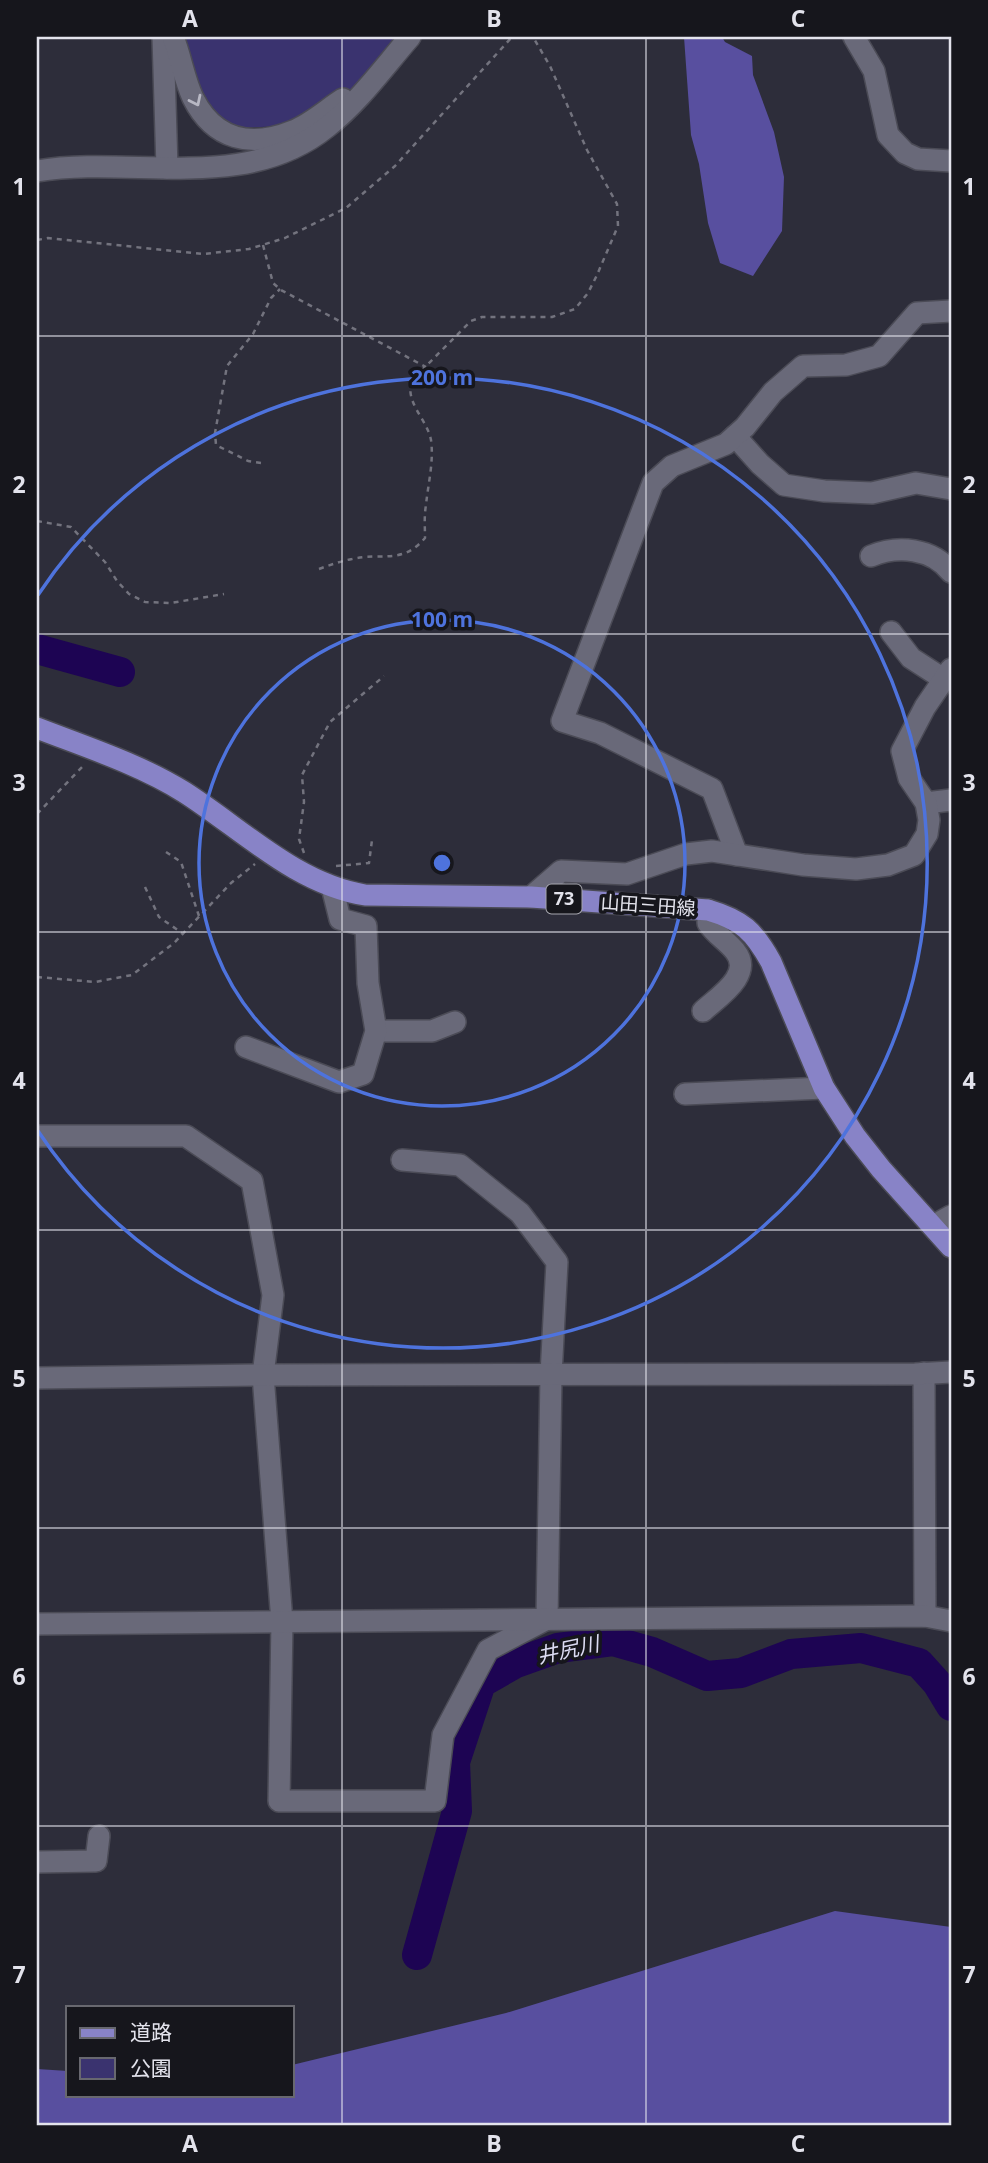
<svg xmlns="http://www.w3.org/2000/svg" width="988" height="2163" font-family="'Open Sans','Noto Sans JP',sans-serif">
<rect width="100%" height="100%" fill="#2d2d3a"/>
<!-- green -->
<path fill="#3a336f" d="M179,37h218l-49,60 -38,28 -74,3 -29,-19z"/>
<!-- forest -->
<g fill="#584f9f">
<path d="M684,37h38l3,5 27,14 1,19 21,57 10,45 -2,54 -29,45 -33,-13 -12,-40 -9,-59 -8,-29z"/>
<path d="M835,1911l116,16v199h-914v-57l31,2v24h224v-30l214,-52z"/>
</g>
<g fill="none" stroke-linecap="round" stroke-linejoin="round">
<!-- river -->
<g stroke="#1d0453" stroke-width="30">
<path d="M37,649l83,23"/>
<path d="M417,1955l40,-144 -2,-49 26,-79 35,-20 42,-15 55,-7 39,11 55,24 34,-3 50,-19 70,-6 58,15 18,20 14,23"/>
</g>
<!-- minor casing -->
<g stroke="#4b4b56" stroke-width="24">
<g id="minor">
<path d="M163,37l4,131"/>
<path d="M173,37c8,20 11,42 20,61 21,42 58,50 100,33 18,-7 34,-22 50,-32"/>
<path d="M854,37l20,34 14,64 17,18 13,6 33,2"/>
<path d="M37,171c96,-16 207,23 290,-44 32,-25 57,-60 83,-90"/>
<path d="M735,436l25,28 24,21 40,6 48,2 44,-10 35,6"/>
<path d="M871,556c27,-11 61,-8 80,16"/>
<path d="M891,632l20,26 34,22"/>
<path d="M926,803l25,-3"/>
<path d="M737,855l-25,-66 -112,-56 -38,-12 91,-238 19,-17 54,-22 19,-17 28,-35 30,-26 43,-1 33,-9 38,-43 34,-2"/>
<path d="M531,897l30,-26 66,3 59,-20 26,-3 91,14 53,4 32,-4 26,-10 13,-21 2,-14 -3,-17 -17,-25 -7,-27 23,-44 26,-38"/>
<path d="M703,1011c15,-14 51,-36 32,-60 -8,-10 -20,-17 -27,-28v-13"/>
<path d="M376,1031h56l23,-9"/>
<path d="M246,1047l93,35 24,-8 13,-43 -8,-48 -2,-57 -26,-7 -8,-32"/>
<path d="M685,1094l139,-6"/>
<path d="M37,1136h149l66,45 21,114 -10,80 19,247 -3,179h156l8,-66 45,-85 59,-31 4,-244 6,-113 -37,-49 -60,-48 -58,-5"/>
<path d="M933,1226l18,-10"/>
<path d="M924,1373l1,243"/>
<path d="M37,1378l226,-3 652,-1 36,-2"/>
<path d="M37,1624l888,-8 26,5"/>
<path d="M37,1862l59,-1 3,-25"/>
</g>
</g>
<!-- major casing -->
<g stroke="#4b4b56" stroke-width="24">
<path id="major" d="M37,728c49,19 102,36 147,64 58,37 112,92 181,103l166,2 177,13c34,10 46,21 63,52l53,126 31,48 26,33 70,78"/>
</g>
<!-- path -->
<g stroke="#73737e" stroke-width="2.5" stroke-dasharray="5 5" stroke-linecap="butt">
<path d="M37,240l11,-2 155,16 46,-5 36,-11 61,-30 49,-42 117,-129"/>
<path d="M263,245l10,38 8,7 145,77"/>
<path d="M261,463l-13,-2 -32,-16 -1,-12 12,-67 26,-32 18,-36 9,-9"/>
<path d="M37,521l34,6 34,35 12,19 12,13 16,8 26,1 53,-9"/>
<path d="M319,569c11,-4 22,-8 33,-10 30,-7 50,6 73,-21 0,-11 -1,-22 1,-33 2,-21 8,-43 5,-65 -4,-21 -27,-38 -19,-60l59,-59 11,-4h70l23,-8 13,-16 9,-18 21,-49 -1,-22 -30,-54 -37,-84 -17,-29"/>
<path d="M37,814l46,-48"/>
<path d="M166,852l15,10 18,54"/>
<path d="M304,853l-5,-14 5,-37 -2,-27 28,-53 54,-46"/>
<path d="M336,866l33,-3 3,-23"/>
<path d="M145,887l14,30 23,16"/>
<path d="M37,977l58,5 37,-7 42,-32 57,-60 24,-19"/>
</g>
<!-- minor -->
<use href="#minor" stroke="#696979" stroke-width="21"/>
<!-- major -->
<use href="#major" stroke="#8883c7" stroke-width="21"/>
</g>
<!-- one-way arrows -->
<defs><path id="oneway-chevron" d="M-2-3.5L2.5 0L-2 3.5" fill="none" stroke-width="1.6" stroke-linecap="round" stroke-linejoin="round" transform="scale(1.75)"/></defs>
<use stroke="#b8b8c4" href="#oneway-chevron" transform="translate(196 101) rotate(64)"/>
<!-- grid -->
<path fill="none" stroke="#e3e3ec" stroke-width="2" stroke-opacity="0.55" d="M342,37v2089M646,37v2089M37,336h914M37,634h914M37,932h914M37,1230h914M37,1528h914M37,1826h914"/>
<!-- distance rings -->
<g fill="none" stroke="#4e73dd" stroke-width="3.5">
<circle cx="442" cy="863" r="243"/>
<path d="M38 595A485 485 0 1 1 38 1131"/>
</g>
<g text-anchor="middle" stroke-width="7" stroke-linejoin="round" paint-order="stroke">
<!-- shield labels -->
<rect fill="#16161c" stroke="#a6a6ae" stroke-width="2" x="546.5" y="884.5" width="35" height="29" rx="5"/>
<g font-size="18" font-weight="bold" fill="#e3e3ec">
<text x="564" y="905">73</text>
</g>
<!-- street labels -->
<g font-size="19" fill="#e3e3ec" stroke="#16161c">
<text transform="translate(648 905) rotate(4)" y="7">山田三田線</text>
</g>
<!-- water labels -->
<g font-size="21" font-style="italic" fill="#dcdcf3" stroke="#16161c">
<text transform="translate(568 1650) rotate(-12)" y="7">井尻川</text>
</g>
</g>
<circle cx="442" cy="863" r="10" fill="#4e73dd" stroke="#16161c" stroke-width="3.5"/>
<g font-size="21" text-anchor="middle" font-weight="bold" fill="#4e73dd" stroke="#16161c" stroke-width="7" stroke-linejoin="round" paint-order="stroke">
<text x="442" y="385">200 m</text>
<text x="442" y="627">100 m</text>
</g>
<!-- border -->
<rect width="988" height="2163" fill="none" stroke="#16161c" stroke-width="77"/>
<!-- legend -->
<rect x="66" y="2006" width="228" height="91" fill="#16161c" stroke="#68686f" stroke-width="2"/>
<rect x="80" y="2028" width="35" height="10" fill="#8883c7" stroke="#68686f" stroke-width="2"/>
<text x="130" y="2040" font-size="21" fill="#e3e3ec">道路</text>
<rect x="80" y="2058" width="35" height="21" fill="#3a336f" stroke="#68686f" stroke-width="2"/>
<text x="130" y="2076" font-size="21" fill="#e3e3ec">公園</text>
<rect x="38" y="38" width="912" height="2086" fill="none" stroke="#e3e3ec" stroke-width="2.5"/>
<g font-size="23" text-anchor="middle" font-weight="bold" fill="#e3e3ec">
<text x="190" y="27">A</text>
<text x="494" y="27">B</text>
<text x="798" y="27">C</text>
<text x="19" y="195">1</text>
<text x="969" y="195">1</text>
<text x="19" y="493">2</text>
<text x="969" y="493">2</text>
<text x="19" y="791">3</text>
<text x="969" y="791">3</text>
<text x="19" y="1089">4</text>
<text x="969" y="1089">4</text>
<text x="19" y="1387">5</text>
<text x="969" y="1387">5</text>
<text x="19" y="1685">6</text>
<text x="969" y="1685">6</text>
<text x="19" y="1983">7</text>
<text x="969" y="1983">7</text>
<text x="190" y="2152">A</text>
<text x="494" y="2152">B</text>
<text x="798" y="2152">C</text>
</g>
</svg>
